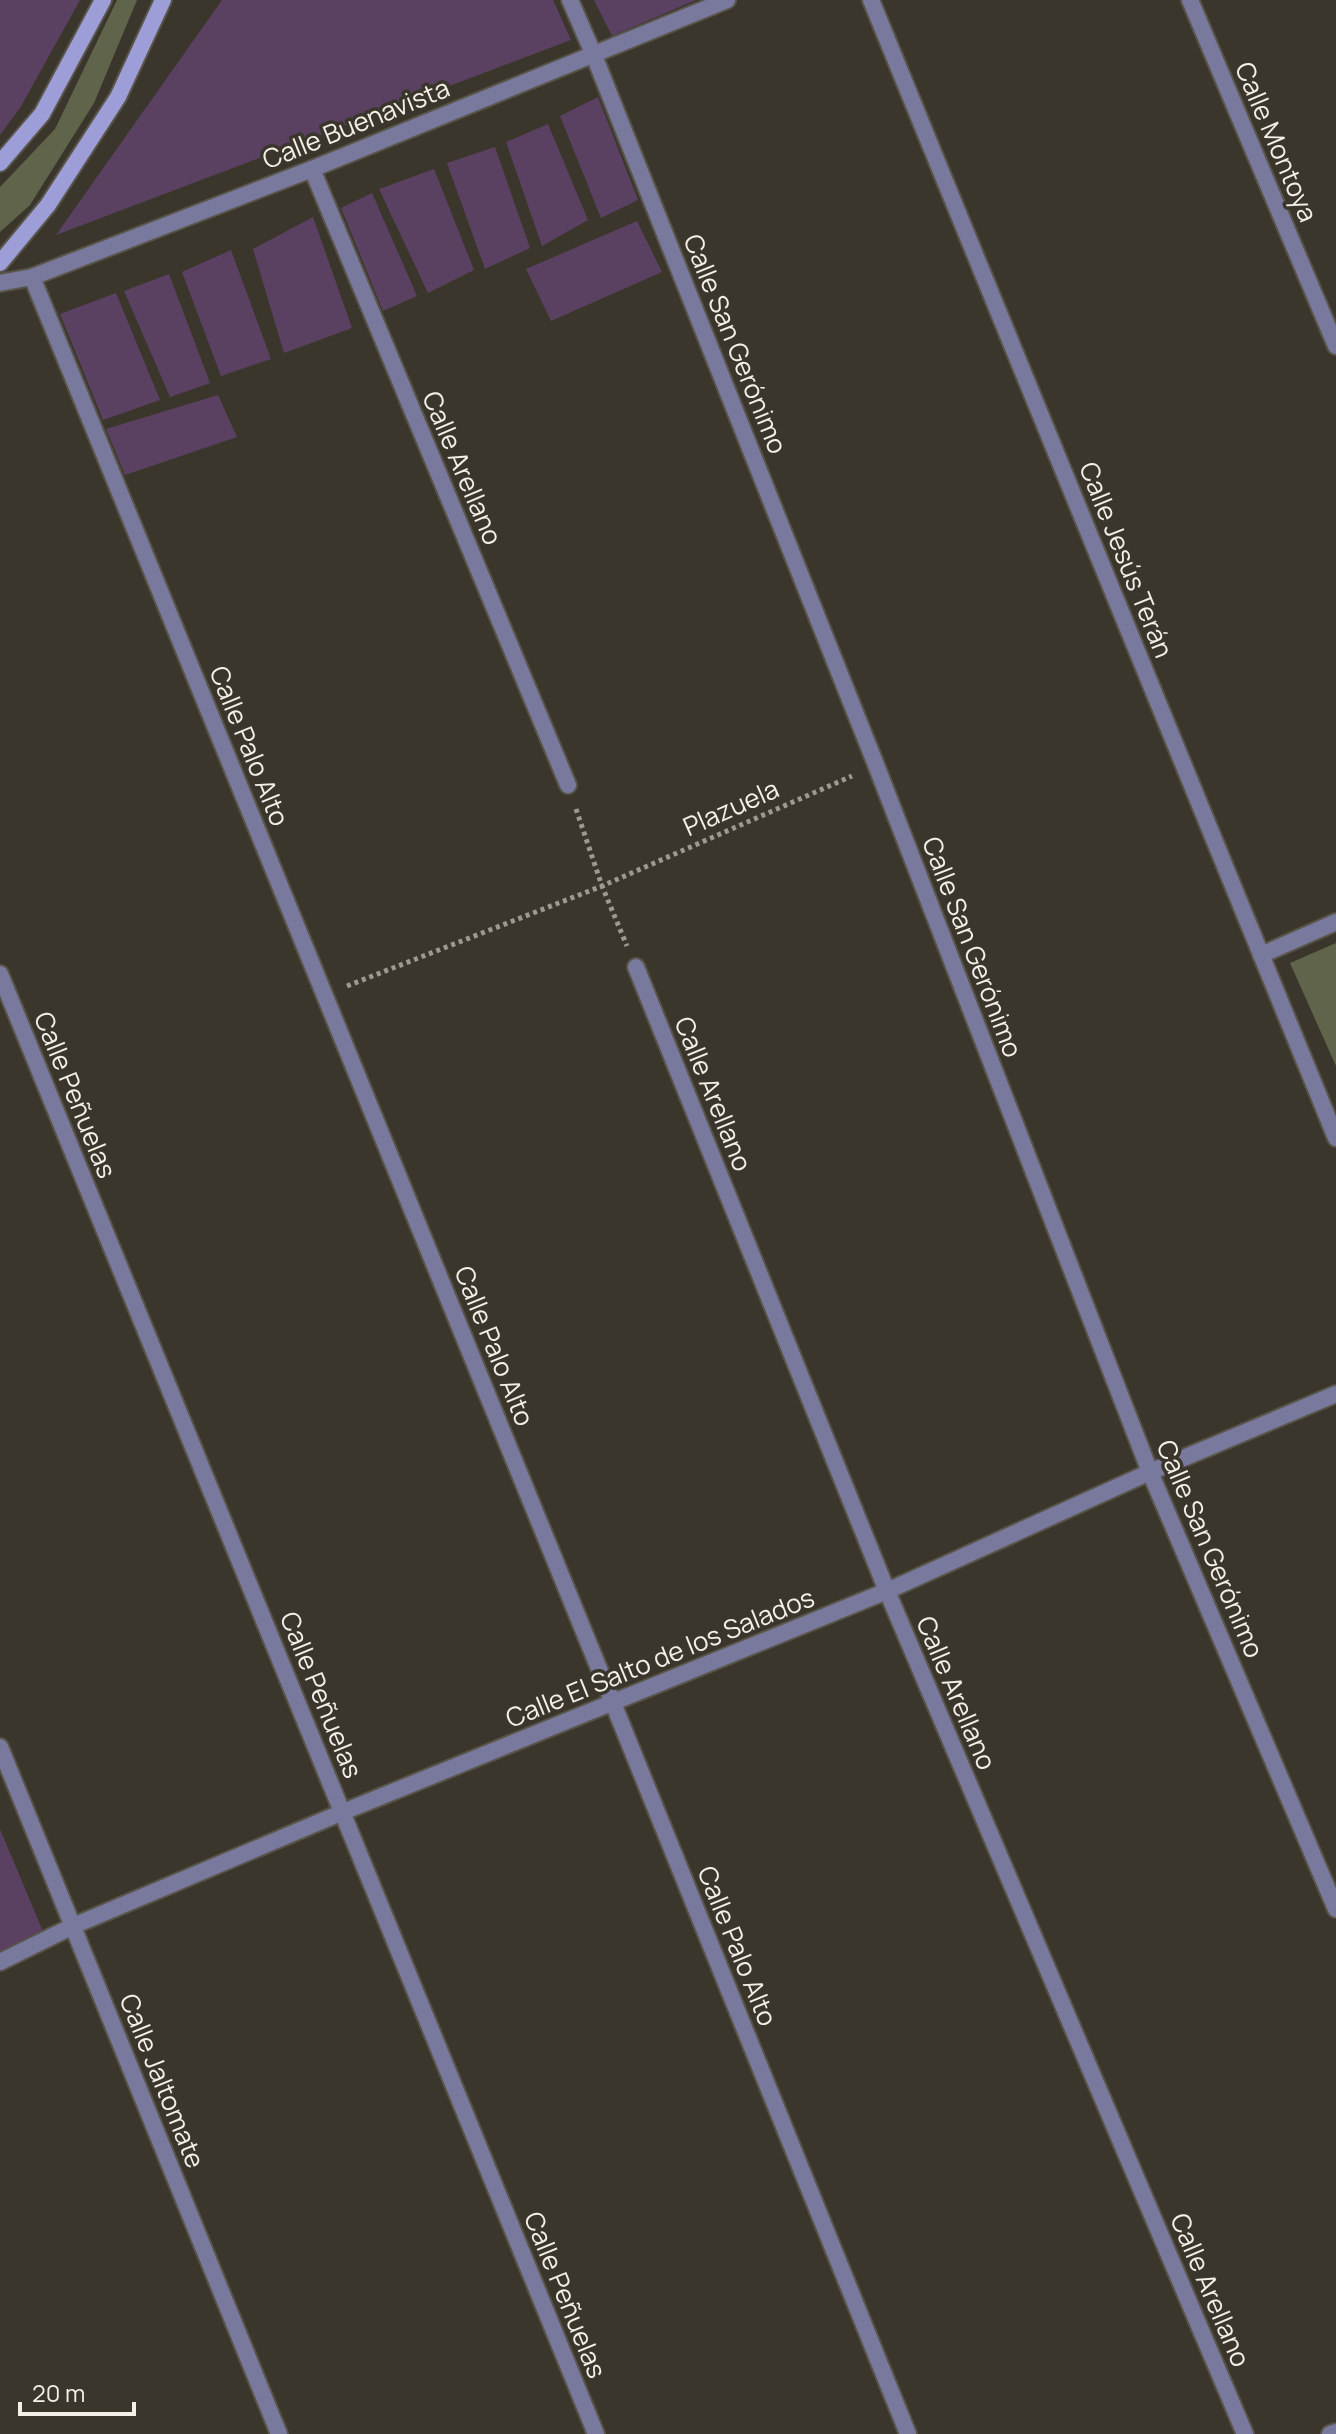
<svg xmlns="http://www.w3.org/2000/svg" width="1336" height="2434" font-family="Manrope,sans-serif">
<rect width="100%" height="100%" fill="#3b362b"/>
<!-- green -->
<g fill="#60644b">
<path d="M117,0h20l-43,103 -64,102 -30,27v-45l55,-58z"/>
<path d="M1336,943v123l-46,-103z"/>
</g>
<!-- building -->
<g fill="#5b4161">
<path d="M0,0h80l-60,108 -20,27z"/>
<path d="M222,0h331l18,40 -515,195z"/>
<path d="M594,0h102l-84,36z"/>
<path d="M598,97l40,103 -37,18 -41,-102z"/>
<path d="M548,124l40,96 -46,26 -36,-104z"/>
<path d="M495,147l35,101 -45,21 -38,-106z"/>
<path d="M434,169l40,101 -46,23 -49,-104z"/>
<path d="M372,193l45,103 -34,15 -42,-103z"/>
<path d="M313,217l39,111 -68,25 -31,-104z"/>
<path d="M637,221l25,51 -111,49 -25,-52z"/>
<path d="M231,250l40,109 -50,17 -39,-104z"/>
<path d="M169,274l41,109 -40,14 -46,-106z"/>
<path d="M116,293l44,107 -57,20 -43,-106z"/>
<path d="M218,395l19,42 -112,38 -19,-46z"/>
<path d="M0,1829l44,105 -44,18z"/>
</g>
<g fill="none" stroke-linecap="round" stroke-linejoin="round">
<!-- street casing -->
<g stroke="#585449" stroke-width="20">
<g id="street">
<path d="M570,0l23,53 283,712 274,707 186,437"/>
<path d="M871,0l465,1138"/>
<path d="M1190,0l146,346"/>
<path d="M312,169l256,616"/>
<path d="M32,277l581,1426 295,731"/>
<path d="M0,283l32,-6 280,-108 415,-169"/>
<path d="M1261,955l75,-33"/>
<path d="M636,967l251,624 358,843"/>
<path d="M0,974l596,1460"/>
<path d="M0,1747l279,687"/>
<path d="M0,1962l73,-36 270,-114 544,-221 263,-119 186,-78"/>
<path d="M1330,2434l6,-2"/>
</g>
</g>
<!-- secondary casing -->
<g stroke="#585449" stroke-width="20">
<g id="secondary">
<path d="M0,163l42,-49 61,-114"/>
<path d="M0,263l48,-58 70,-108 45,-97"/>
</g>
</g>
<!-- path -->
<g stroke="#9d9991" stroke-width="5" stroke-dasharray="4 4" stroke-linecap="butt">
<path d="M576,809l26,77 25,60"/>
<path d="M347,986l255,-100 250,-110"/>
</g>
<!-- street -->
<use href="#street" stroke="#78799d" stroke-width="16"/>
<!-- secondary -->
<use href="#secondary" stroke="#9d9ed7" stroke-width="16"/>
</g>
<g text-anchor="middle" stroke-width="7" stroke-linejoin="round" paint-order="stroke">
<!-- street labels -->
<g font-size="26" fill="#f3f0e9" stroke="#3b362b">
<text transform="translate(356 124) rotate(-22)" y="9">Calle Buenavista</text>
<text transform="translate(1276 142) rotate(67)" y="9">Calle Montoya</text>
<text transform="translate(735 344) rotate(68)" y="9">Calle San Gerónimo</text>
<text transform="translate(462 468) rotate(67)" y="9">Calle Arellano</text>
<text transform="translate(1126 560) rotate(68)" y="9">Calle Jesús Terán</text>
<text transform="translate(249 746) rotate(68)" y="9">Calle Palo Alto</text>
<text transform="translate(731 808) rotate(-24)" y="9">Plazuela</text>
<text transform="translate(972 947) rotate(69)" y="9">Calle San Gerónimo</text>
<text transform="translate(713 1094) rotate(68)" y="9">Calle Arellano</text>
<text transform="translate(75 1095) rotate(68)" y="9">Calle Peñuelas</text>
<text transform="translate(494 1346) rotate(68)" y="9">Calle Palo Alto</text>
<text transform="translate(1210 1549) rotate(67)" y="9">Calle San Gerónimo</text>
<text transform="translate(660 1658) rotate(-22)" y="9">Calle El Salto de los Salados</text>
<text transform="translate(956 1693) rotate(67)" y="9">Calle Arellano</text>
<text transform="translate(321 1695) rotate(68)" y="9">Calle Peñuelas</text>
<text transform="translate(737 1946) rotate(68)" y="9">Calle Palo Alto</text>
<text transform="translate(162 2081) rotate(68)" y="9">Calle Jaltomate</text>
<text transform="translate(1210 2290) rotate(67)" y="9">Calle Arellano</text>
<text transform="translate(565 2295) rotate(68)" y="9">Calle Peñuelas</text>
</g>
</g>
<!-- scale -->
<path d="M20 2402v12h114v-12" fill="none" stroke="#f3f0e9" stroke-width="4"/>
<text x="32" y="2402" font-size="24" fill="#f3f0e9" stroke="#3b362b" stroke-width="6" paint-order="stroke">20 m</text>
</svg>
